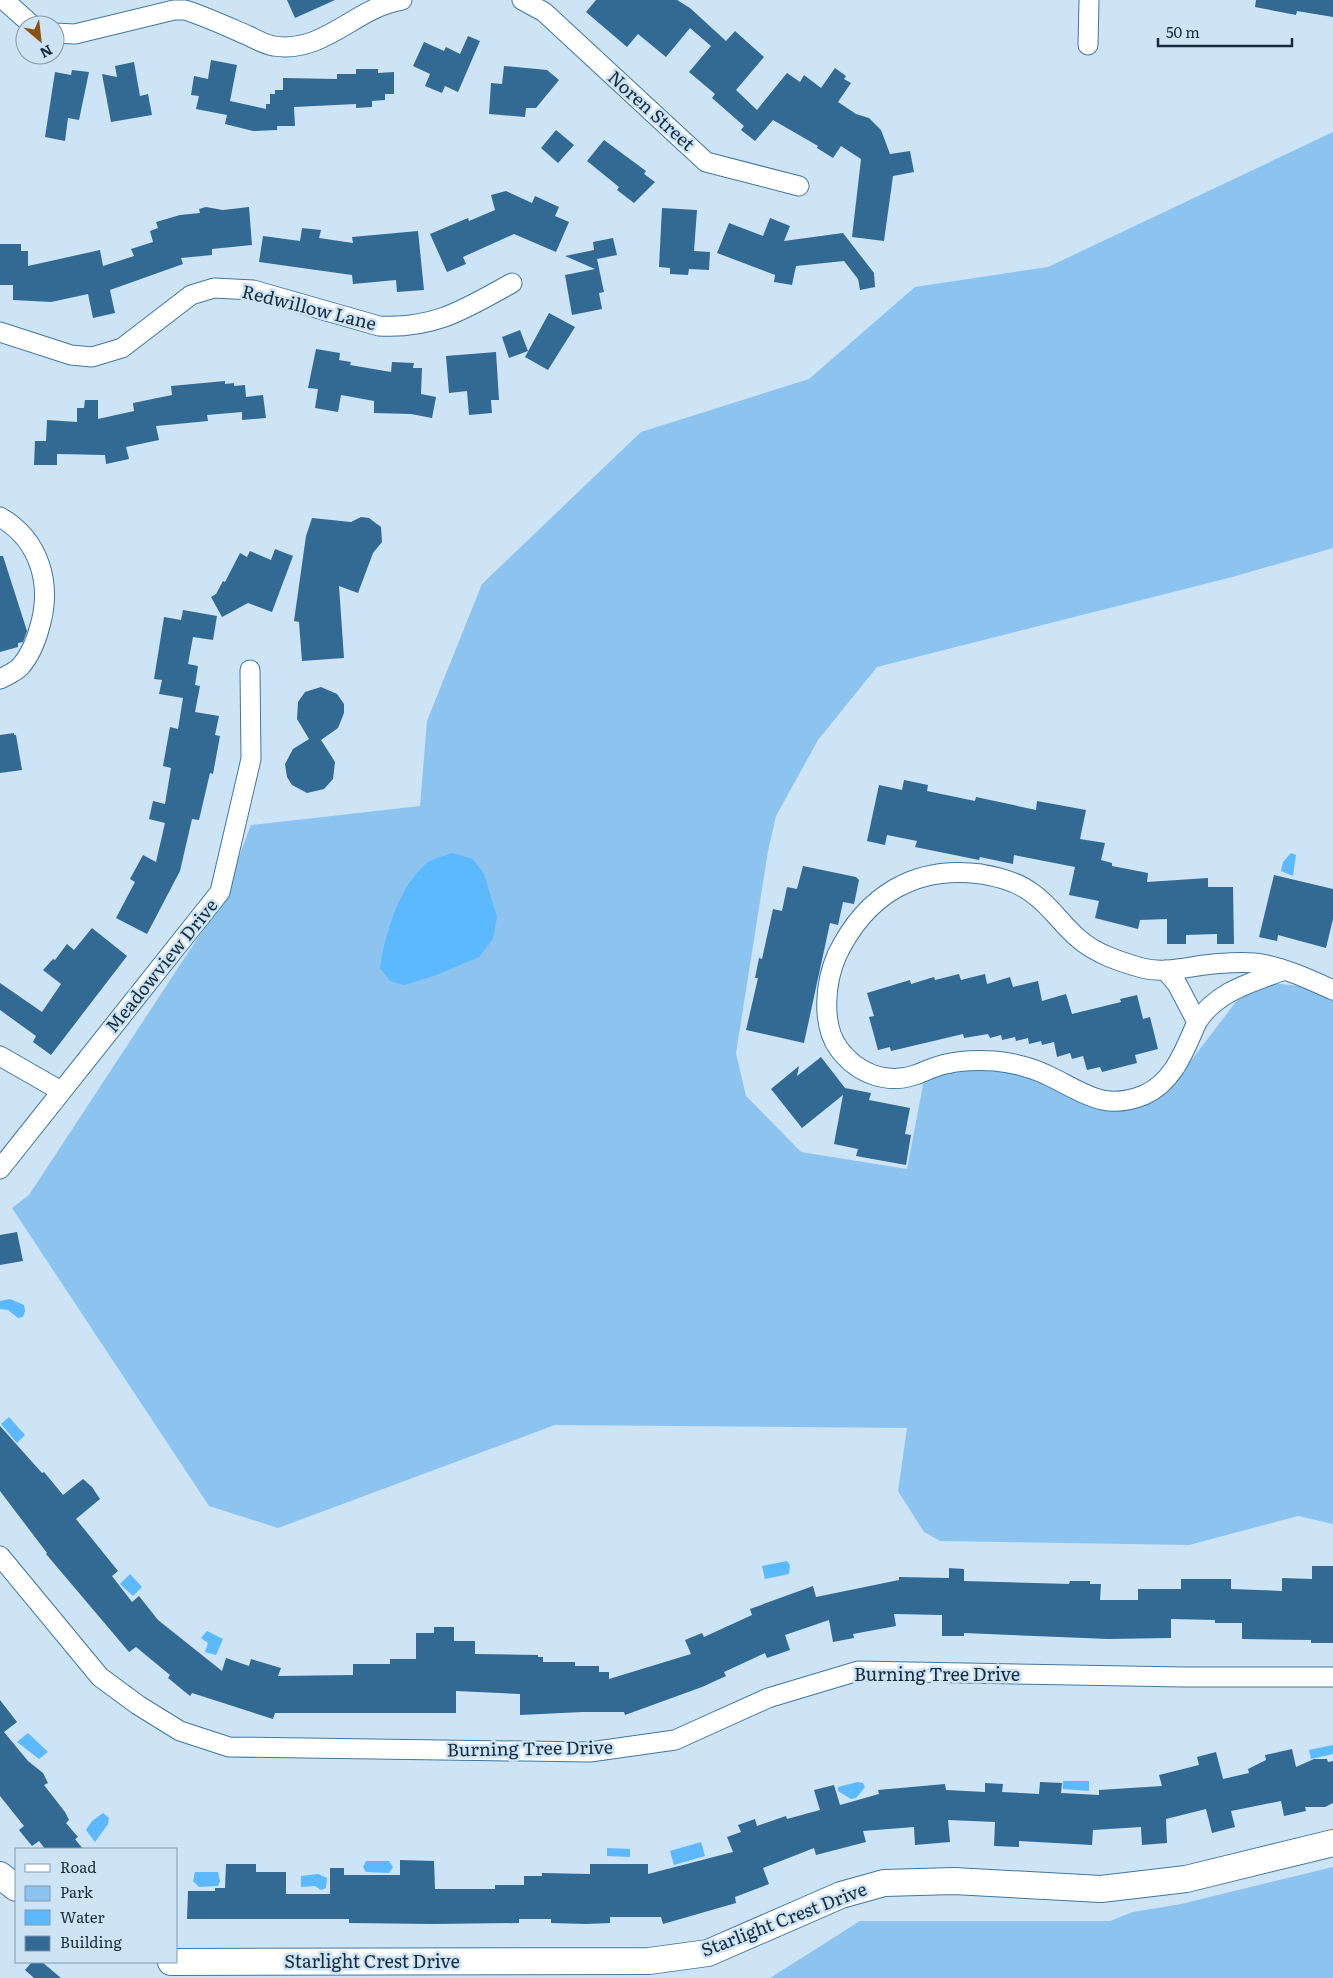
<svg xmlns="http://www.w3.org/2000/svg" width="1333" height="1978" font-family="Literata,serif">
<rect width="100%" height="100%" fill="#cde3f6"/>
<!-- green -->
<g fill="#8dc4ef">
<path d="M1333,132v416l-97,28 -359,91 -59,73 -42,76 -8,35 -32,202 10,43 55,56 106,17 17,-89 37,-11 42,2 21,4 63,30 30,4 27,-5 23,-12 78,-102 27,-7 27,3 34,14v524l-35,-8 -109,29 -249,-4 -16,-9 -26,-41 9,-63 -352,-3 -277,103 -69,-22 -197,-298 17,-13 193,-294 29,-76 169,-19 7,-85 55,-137 159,-152 168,-53 106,-92 133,-20z"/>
<path d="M1333,1867v111h-563l90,-57h250l23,-9 48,-8z"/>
</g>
<!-- water -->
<g fill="#5cb9fd">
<path d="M452,853l21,6 11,15 13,43 -4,22 -14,18 -45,19 -30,9 -14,-4 -10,-13c5,-34 19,-82 47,-105 6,-5 18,-7 25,-10z"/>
<path d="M1291,853l5,2 -3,21 -12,-5 2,-9z"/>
<path d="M10,1299l14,6 1,6 -2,6 -5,1 -10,-8 -8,-1v-8z"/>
<path d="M9,1417l16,18 -8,8 -16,-19z"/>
<path d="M787,1561l3,4 -1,9 -24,5 -3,-13z"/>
<path d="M130,1574l12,13 -9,9 -13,-12z"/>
<path d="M207,1631l16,8 -7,16 -11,-3 3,-9 -7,-5z"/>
<path d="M28,1733l20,19 -9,7 -22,-17z"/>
<path d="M1333,1745v9l-22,5 -2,-9z"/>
<path d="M1063,1781h26v10l-26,-2z"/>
<path d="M858,1782l5,1 2,4 -9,11 -5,1 -13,-8v-4z"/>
<path d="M103,1813l6,5 -1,6 -13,18 -9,-12 6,-9z"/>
<path d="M701,1842l4,14 -31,9 -4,-14z"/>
<path d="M607,1848l23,1v8l-23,-1z"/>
<path d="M366,1861h23l4,6 -4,6 -23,-1 -3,-5z"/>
<path d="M195,1872h23l2,9 -2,5 -19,1 -6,-6z"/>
<path d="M318,1874l9,4 -1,10 -5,2 -6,-4 -14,1v-11z"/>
</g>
<!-- building -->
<g fill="#326a93">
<path d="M287,0h48l-40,18z"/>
<path d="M596,0h81l13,8 36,33 9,-10 29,26 -28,33 21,20 30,-37 13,9 4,-7 17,13 14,-20 11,8 -2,3 7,4 -13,19 18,12 13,4 12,12 9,24 20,-3 4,21 -21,4 -9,65 -32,-4 9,-78 -20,-13 -8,12 -16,-10 1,-2 -45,-26 -18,21 -14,-11 3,-4 -32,-28 3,-4 -26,-22 22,-26 -21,-18 -24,29 -28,-23 -11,13 -41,-35z"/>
<path d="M1256,0h77v17l-36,-6 -1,4 -41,-8z"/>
<path d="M468,36l12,5 -22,51 -13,-6 -3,7 -17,-7 5,-12 -17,-8 11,-24 20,9 2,-4 14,7z"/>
<path d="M211,60l26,5 -7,36 36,8v-5h4v-10h5v-4h8v-12l54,1v-5h19v-5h22v4l16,-1v22h-9v6l-13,1v6l-16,1v-4l-62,3 1,19h-18v4l-24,1 -28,-7 2,-9 -31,-6 3,-13 -8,-1 3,-19 14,3z"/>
<path d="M134,62l6,34 8,-2 4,21 -41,7 -9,-48 15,3 -2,-11z"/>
<path d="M504,66l43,4 12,10 -23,28h-10l-1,9 -36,-3 2,-31 11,1z"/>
<path d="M72,70l17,2 -10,48 -11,-2 -3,23 -20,-4 10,-65 16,3z"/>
<path d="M556,130l18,15 -16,18 -17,-15z"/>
<path d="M604,140l42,31 -2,3 11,8 -21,21 -17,-13 2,-3 -32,-26z"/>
<path d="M506,191l26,12 3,-7 24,11 -4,9 14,6 -13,30 -42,-18 -51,23 3,7 -19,8 -17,-38 38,-16 1,3 26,-11 -4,-15z"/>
<path d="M206,207l17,3 26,-3 3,38 -40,4v6l-31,3 2,6 -73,26 5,23 -22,5 -5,-24 -37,8 -38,-2v-15h-13v-41h21v7h7v15l72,-16 3,16 31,-10 -3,-7 22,-7 -3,-11 8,-3 -2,-6 24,-7 20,-2 -1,-4z"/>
<path d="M662,208l35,2 -3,41 16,1 -1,18 -20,-1 -1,6 -18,-1v-6l-11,-1z"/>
<path d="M770,218l20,8 -6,15 59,-8 31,40 1,14 -15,3 -2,-11 -14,-18 -48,5 -4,19 -18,-3 1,-7 -58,-22 12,-30 34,13z"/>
<path d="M302,228l19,2 -2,8 34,5 -1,-6 66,-6 6,59 -27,2 -1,-12 -43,4 -1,-9 -93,-13 4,-26 37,5z"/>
<path d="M613,238l4,17 -20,4 7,33 -5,1 3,16 -30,6 -7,-40 30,-6 -30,-13 29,-6 -1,-8z"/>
<path d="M549,313l26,14 -27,43 -23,-13z"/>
<path d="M520,330l8,21 -19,7 -7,-21z"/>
<path d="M316,349l24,4 -1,7 12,2 -1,3 41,7 1,-10 22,1 -1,5h9l-1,26 15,3 -4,21 -21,-4 -37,-1v-12l-33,-6 -3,17 -23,-4 3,-19 -10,-1z"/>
<path d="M496,352l3,48h-8l1,13 -23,2 -2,-24 -18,2 -3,-37z"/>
<path d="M225,381v3l9,-1v3l11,-1 1,12 17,-2 3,23 -24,2v-8l-35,3 1,6 -52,5 3,14 -33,7 3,12 -23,5 -1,-9 -48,-1v11h-23l1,-24h11l1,-21 30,2v-14h7l1,-8h13v19l36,-8 -1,-8 39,-8 -1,-9z"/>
<path d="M361,517l8,1 12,9 1,15 -9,11 -15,40 -19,-7 5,72 -42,3 -3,-39 -5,-1 12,-85 6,-18 39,4z"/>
<path d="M275,549l18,7 -21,56 -24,-9 -26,14 -11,-20 5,-3 7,-13 2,1 15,-29 7,4 3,-6 21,9z"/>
<path d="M0,556h3l24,75 -4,11 -5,1v4l-18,5z"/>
<path d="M183,610l34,6 -4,24 -20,-3 -5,27 10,2 -3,19 5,1 -5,26 24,4 -4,19 5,1 -7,38 -3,-1 -11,47 -7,-1 -12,52 -33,63 -31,-16 19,-36 -5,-3 13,-24 13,7 9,-39 -16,-4 4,-18 12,3 6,-36 -8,-2 7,-39 8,2 5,-31 -24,-4 3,-14 -8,-1 10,-62 17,3z"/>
<path d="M321,687l16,7 7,10v9l-6,15 -17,12 14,22 -2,17 -9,10 -17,4 -15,-8 -5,-8 -2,-13 8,-15 16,-10 -12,-20 1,-17 7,-10z"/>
<path d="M14,733v2h2l6,35 -22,3v-38z"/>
<path d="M904,780l24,5 -1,6 48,10 1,-4 60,13 1,-9 49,9 -6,29 25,4 -4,17 11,3v3l36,7 -1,9 61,-4v9h25l1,57h-17v-10l-31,1v9h-19v-25l-27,1 -2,9 -43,-11 4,-17 -30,-6 6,-28 -61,-12 -1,9 -33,-7 -1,3 -64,-13 2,-6 -30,-6 -2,10 -18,-4 12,-56 23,5z"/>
<path d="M803,866l53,11 3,3 -5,24 -11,-2 -5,23 -8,-2 -26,120 -58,-13 12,-52h-3l4,-20 3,1 11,-50 9,2 5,-24 10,2z"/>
<path d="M1274,875l59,14v30l-7,29 -48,-13 -1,6 -18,-4z"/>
<path d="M92,928l35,28 -76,99 -18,-13 3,-6 -36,-26v-27l42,29 19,-28 -18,-14 10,-11 2,1 12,-16 7,6z"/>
<path d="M959,974l2,6 24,-6 2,10 23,-7 3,10 25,-6 4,20 24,-7 6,20 49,-12 -1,-3 17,-4 6,24 7,-2 8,32 -23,6 2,8 -35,9 -2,-5 -13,3 -4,-14 -11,3 -2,-6 -13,4 -3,-15 -12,3 -1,-4 -12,3 -1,-6 -12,3 -1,-4 -13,3 -1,-5 -11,3 -2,-4 -24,4 -1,-4 -72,17 -1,-4 -12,3 -9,-33 5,-1 -7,-23 43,-13 1,4 23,-7 1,3z"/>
<path d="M821,1057l24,31 26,5 -2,7 41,8 -5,26 6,1 -5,30 -50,-9 2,-7 -24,-5 9,-49 -41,33 -31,-39 28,-23 -2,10z"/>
<path d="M17,1232l6,29 -23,4v-30z"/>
<path d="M0,1426l42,47 2,-1 19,23 20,-16 9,8 8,12 -24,20 42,52 -6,5 20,26 7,-6 19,24 64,51 4,-13 23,8 2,-7 30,9 -3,8 75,-1v-11h37v-5h26v-26h18v-6h20v14h21v13l63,1v2h5v5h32v4h24v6h10v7l82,-25 -6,-14 17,-7 2,4 48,-22 -2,-6 63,-23 3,11 83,-17v-3l50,1v-10l15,1v12l105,3 1,-3h20v3h11l-1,16h38v-11h43v-10h50v10l51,2v-13l30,1v-13h21v77h-22v-3l-69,-1v-16h-27v-3l-44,-1v19l-63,1 -144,-6v3h-22v-21l-48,-1 2,12 -43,8 1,4 -21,4 -4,-22 -44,15 5,15 -23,8 -2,-5 -41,19 2,4 -24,11 -77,28 -1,-3h-42l-62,3v-21l-64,-3v22h-181l-2,6 -81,-26 -2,3 -22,-18 2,-3 -34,-28 -7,5 -83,-98 1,-1 -47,-62z"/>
<path d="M0,1700l17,22 -13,10 24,29 15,12 5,10 -4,2 21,27 4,8 -3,3 12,14 -3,2 8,10h-38l-6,-8 -7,5 -13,-16 5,-4 -24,-30z"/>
<path d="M1292,1749l4,18 18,-8h13l1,3 5,-1v42l-8,4h-20l1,4 -22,5 -3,-15 -50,10 4,16 -23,6 -6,-24 -40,10 1,24 -25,2 -1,-18 -48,3 -1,15 -73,-4v6l-25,-1 1,-24 -47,-2 2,22 -35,3 -1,-18 -51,4 3,11 -50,13 -2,-7 -51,20 6,16 -34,13 1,6 -73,21 -2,-7h-51v6l-24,1 -35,-1v-4h-32v4l-86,1 -84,-1v-4h-162l1,-28h27v-3h10l1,-24h30v8h30v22h44v-26h14v7h56v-15l34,1 1,28h60v-4h29v-9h18v-3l48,1v-10h58v10l85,-22 -6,-15 14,-5 -3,-7 17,-6 2,7 29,-10 1,3 33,-9 -6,-20 20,-5 6,20 39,-11 -1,-4 67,-6 1,6 39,2v-9l18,1 -1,8 37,2 1,-12 22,1 -1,10 38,2v-5l63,-4 -3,-11 40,-10 -2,-8 19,-5 7,27 26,-6 -1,-4 18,-9 -1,-5z"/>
<path d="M32,1962h10l19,16h-27l-9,-8z"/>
</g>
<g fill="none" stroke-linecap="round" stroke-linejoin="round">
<!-- street casing -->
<g stroke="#4077a1" stroke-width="21">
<g id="street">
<path d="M4,0l28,25"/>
<path d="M522,0l22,12 162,150 93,24"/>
<path d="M55,33l20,1 99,-24h11c22,7 43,17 64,26 8,4 17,9 25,10 50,8 82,-39 128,-46"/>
<path d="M1088,45l1,-45"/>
<path d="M0,332l71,23 21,2 30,-9 69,-53 23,-7 39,2 126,36c56,3 86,-17 133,-43"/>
<path d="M0,517c40,23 52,67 40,109 -4,15 -10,30 -20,41 -5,5 -14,9 -20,12"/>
<path d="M1165,970l12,14 20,38c-12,27 -23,60 -53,73 -41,17 -62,-4 -97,-20 -16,-8 -34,-12 -52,-14 -16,-1 -33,-1 -49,3 -11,2 -20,7 -31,11 -29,10 -58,-2 -76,-26 -18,-24 -14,-67 -2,-94 29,-60 78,-90 144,-81 18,3 37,8 51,19 18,12 30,32 47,46 17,15 42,23 63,29 22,6 48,-2 71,-4 15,-1 33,-3 49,0 23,4 49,16 71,26"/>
<path d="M1197,1022c19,-30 53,-39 85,-51"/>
<path d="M0,1056l61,35"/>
<path d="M0,1169l220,-277 31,-133 -1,-89"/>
<path d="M0,1556l100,121 38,28 42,26 49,16 361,5 85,-12 93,-42 90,-27 325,6h150"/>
</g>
</g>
<!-- secondary casing -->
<g stroke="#4077a1" stroke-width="28">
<g id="secondary">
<path d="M0,1875l16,13"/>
<path d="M171,1962l478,-1 59,-8 133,-58 43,-12 70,-2 147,8 85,-10 147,-36"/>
</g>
</g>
<!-- street -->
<use href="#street" stroke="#fff" stroke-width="19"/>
<!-- secondary -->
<use href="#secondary" stroke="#fff" stroke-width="26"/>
</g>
<g text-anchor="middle" stroke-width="5" stroke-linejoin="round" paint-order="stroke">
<!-- street labels -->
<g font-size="18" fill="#152c3e" stroke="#cde3f6">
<text transform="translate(651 111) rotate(42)" y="6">Noren Street</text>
<text transform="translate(309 308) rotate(14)" y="6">Redwillow Lane</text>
<text transform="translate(162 966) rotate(-51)" y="6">Meadowview Drive</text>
<text x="937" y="1681">Burning Tree Drive</text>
<text transform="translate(530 1749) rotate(-1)" y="6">Burning Tree Drive</text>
<text transform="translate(784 1920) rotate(-21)" y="6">Starlight Crest Drive</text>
<text x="372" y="1968">Starlight Crest Drive</text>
</g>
</g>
<!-- legend -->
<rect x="15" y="1848" width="162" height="115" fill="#cde3f6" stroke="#839aac"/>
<rect x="25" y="1864" width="25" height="8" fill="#ffffff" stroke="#839aac"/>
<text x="60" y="1873" font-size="15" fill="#152c3e">Road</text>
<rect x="25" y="1886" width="25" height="15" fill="#8dc4ef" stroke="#839aac"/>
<text x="60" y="1898" font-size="15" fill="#152c3e">Park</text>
<rect x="25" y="1910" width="25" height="15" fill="#5cb9fd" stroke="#839aac"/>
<text x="60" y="1923" font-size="15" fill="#152c3e">Water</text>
<rect x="25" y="1936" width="25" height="15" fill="#326a93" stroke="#839aac"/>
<text x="60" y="1948" font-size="15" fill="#152c3e">Building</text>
<!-- north arrow -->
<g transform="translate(40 40) rotate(152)"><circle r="24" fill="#cde3f6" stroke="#839aac"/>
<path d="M0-4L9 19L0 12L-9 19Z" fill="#8c520d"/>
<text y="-8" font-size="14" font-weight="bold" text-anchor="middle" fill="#152c3e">N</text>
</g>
<!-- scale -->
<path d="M1158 38v8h134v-8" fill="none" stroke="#152c3e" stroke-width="2.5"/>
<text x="1166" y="38" font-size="15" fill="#152c3e" stroke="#cde3f6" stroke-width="4" paint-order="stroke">50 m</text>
</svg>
